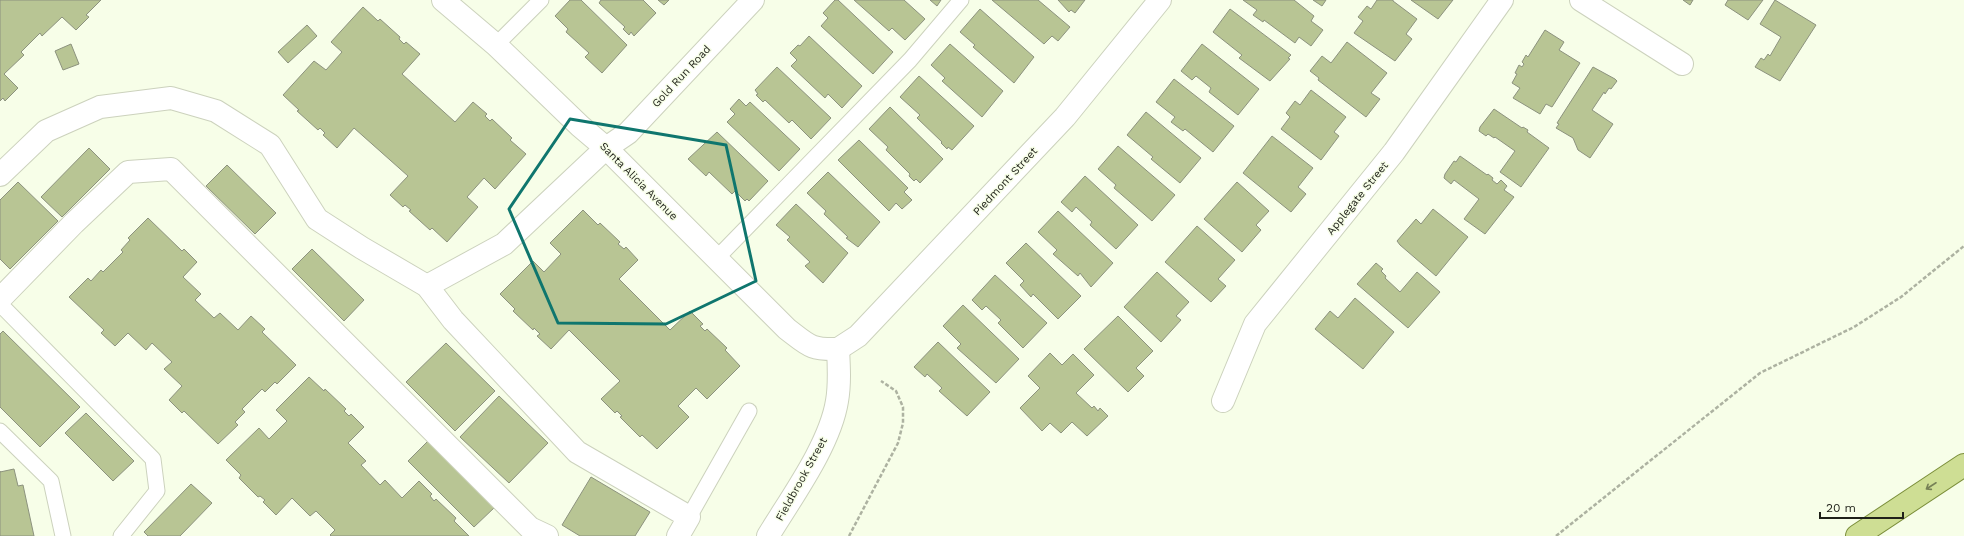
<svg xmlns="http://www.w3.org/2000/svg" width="1964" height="536" font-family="'Work Sans',sans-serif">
<rect width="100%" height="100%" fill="#f7fee8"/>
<!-- building -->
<g fill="#b8c594" stroke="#8c927e">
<path d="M0,0h101l-15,15 3,2 -13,13 -14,-13 -20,19 -2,-3 -19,19 3,3 -20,19 14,14 -13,13 -2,-3 -3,3z"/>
<path d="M570,0h11l46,45 -25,28 -17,-16 4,-4 -23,-21 2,-3 -13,-13z"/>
<path d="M601,0h42l13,13 -22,23 -3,-4 -2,3 -6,-6 2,-2 -26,-24z"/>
<path d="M658,0h11l-5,5z"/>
<path d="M835,0h3l55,52 -20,22 -52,-48 7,-8 -5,-5z"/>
<path d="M854,0h50l21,19 -20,21 -13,-12 -3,3z"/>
<path d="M930,0h11l-4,6z"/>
<path d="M992,0h46l32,27 -12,14 -6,-5 -8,8z"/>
<path d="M1058,0h27l-10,13 -4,-3 -2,2z"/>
<path d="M1243,0h51l20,16 -3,5 12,9 -12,16 -12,-9 -4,6 -31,-23 -1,2 -10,-7 4,-5z"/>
<path d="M1313,0h13l-4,6z"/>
<path d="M1377,0h16v1l24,18 -11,15 6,5 -17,22 -41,-28 9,-12 -5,-4 9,-11 4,3z"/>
<path d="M1411,0h42l-15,19z"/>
<path d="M1683,0h10l-3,5z"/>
<path d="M1728,0h35l-15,20 -23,-15z"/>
<path d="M1775,0l41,25 -36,56 -25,-14 6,-9 3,2 4,-6 2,2 11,-19 -21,-13z"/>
<path d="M363,7l15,14 2,-2 20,18 -1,2 5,5 2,-2 14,12 -18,20 53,48 18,-20 14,12 -2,2 5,5 2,-2 20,19 -2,2 16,14 -31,35 -11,-11 -17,19 11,10 -31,35 -15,-14 -2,2 -21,-19 2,-1 -6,-5 -2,2 -13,-12 18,-19 -54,-48 -17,20 -14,-13 2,-2 -5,-5 -2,2 -21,-19 2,-1 -16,-15 31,-34 12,9 16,-18 -11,-10z"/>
<path d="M980,9l54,48 -20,26 -41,-36 2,-2 -15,-13z"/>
<path d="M1230,9l61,46 -3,3 2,1 -20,22 -31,-23 3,-3 -29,-23z"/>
<path d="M307,25l10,11 -29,27 -10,-11z"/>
<path d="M1545,30l19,12 -5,8 21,13 -28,44 -6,-3 -6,10 -27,-16 7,-10 -8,-5 5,-9 -2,-1 4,-8 3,2 2,-3 -2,-2 4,-7 2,2z"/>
<path d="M809,36l53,50 -20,22 -14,-14 -3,4 -34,-32 6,-6 -7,-7 8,-8 2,1z"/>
<path d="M1347,42l40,31 -16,20 9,6 -14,18 -48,-37 1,-2 -9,-7 12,-15 9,7z"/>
<path d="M71,44l8,20 -16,6 -8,-19z"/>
<path d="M950,44l53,47 -21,26 -40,-36 3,-3 -14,-13z"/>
<path d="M1202,44l57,45 -21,26 -29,-23 2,-4 -15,-12 -4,4 -11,-9z"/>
<path d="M777,67l54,51 -20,21 -19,-19 -3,3 -24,-23 -2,2 -7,-7 2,-1 -3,-4z"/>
<path d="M1593,67l22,12 2,2 -6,8 -2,-1 -4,6 -1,-2 -12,18 21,14 -23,34 -12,-8 -5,-12 -17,-10 3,-4 -2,-1z"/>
<path d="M919,76l55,50 -22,24 -4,-3 -1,2 -6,-6 1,-1 -25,-24 3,-3 -20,-18z"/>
<path d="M1174,79l60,47 -21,26 -28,-23 -2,2 -12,-9 4,-5 -19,-15z"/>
<path d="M1311,90l35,27 -12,15 5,4 -18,24 -40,-31 9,-12 -4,-4 9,-12 5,4z"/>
<path d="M739,99l7,7 4,-4 50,47 -21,22 -52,-49 8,-8 -5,-5z"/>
<path d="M890,107l53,52 -23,24 -4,-4 -2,2 -5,-5 1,-2 -24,-24 2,-3 -19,-18z"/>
<path d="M1494,109l28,19 1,-1 5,3 -1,2 22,16 -28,39 -21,-15 15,-21 -20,-14 -1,1 -6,-4 -2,2 -7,-5 1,-4z"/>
<path d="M1146,112l55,46 -21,25 -29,-24 2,-2 -26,-22z"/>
<path d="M717,132l51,49 -19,20 -2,-2 -2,2 -10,-10 -3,3 -23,-22 -3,4 -18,-17z"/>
<path d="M1272,136l41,32 -15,19 8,7 -15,18 -48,-39z"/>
<path d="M859,140l49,48 -4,4 8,8 -10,9 -6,-6 -7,8 -51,-51z"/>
<path d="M1118,146l57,49 -23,26 -38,-33 2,-3 -18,-16z"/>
<path d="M89,148l21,21 -48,48 -21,-20z"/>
<path d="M1460,156l27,19 1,-1 5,4 -1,2 5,4 4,-4 6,6 -3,4 10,7 -29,37 -21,-15 15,-20 -25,-19 -3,4 -7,-6 1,-4 9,-13 2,1z"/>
<path d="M227,165l49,48 -21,21 -49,-48z"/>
<path d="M828,172l52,50 -22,25 -12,-9 2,-1 -24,-23 2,-3 -19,-18z"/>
<path d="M1085,176l53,49 -22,24 -26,-24 2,-3 -16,-15 -4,5 -11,-10z"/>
<path d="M18,182l40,39 -48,48 -10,-10v-59z"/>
<path d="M1237,182l32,29 -13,14 5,5 -19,22 -38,-33z"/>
<path d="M796,204l52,49 -25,30 -18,-17 5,-4 -23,-22 3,-3 -14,-12z"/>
<path d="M1433,209l35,28 -32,39 -36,-31 -3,-4 19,-22 5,5z"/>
<path d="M583,210l15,15 2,-2 20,19 -2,2 6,5 2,-2 12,13 -19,19 51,51 20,-19 13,13 -3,2 5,5 2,-2 20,19 -2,2 15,16 -33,33 -11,-11 -18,18 11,11 -32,32 -15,-14 -2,2 -20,-20 2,-1 -5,-5 -2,2 -14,-14 19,-18 -51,-51 -18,19 -14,-13 3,-2 -6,-6 -1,2 -20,-19 2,-2 -15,-15 33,-33 11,11 17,-18 -11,-11z"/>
<path d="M1058,211l55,52 -22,24 -11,-14 -2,3 -25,-22 4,-4 -19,-18z"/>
<path d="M148,218l34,33 2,-2 13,13 -14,15 18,17 -6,6 19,18 6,-5 18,17 13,-14 14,13 -3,3 34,33 -19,19 -2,-2 -10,10 -3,-3 -20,20 3,3 -10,10 3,3 -20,19 -34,-33 -2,2 -13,-13 13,-14 -18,-17 8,-7 -20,-19 -6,7 -18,-17 -13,13 -14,-13 3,-3 -35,-33 19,-19 3,3 10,-11 2,2 20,-20 -2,-2 9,-10 -2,-2z"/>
<path d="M1197,226l38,34 -17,19 8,7 -15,16 -46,-40z"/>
<path d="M1026,243l55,53 -23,23 -25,-25 -2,3 -11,-12 4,-4 -18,-18z"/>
<path d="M312,249l52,51 -20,21 -52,-52z"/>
<path d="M1376,263l7,6 -2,2 5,5 -1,2 15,14 17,-20 23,20 -32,36 -51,-44z"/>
<path d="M1157,272l32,30 -13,14 5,4 -20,22 -37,-35z"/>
<path d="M995,275l52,48 -24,25 -25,-25 3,-3 -15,-14 -4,4 -10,-10z"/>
<path d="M1355,298l39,34 -31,37 -48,-40 15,-18 8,7z"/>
<path d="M963,305l56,54 -23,24 -39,-35 4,-4 -18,-18z"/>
<path d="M1118,316l35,35 -17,17 8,8 -16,16 -44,-43z"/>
<path d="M3,331l77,76 -40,40 -40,-40v-73z"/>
<path d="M938,342l52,50 -23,24 -28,-25 3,-3 -15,-14 -2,3 -11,-10z"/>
<path d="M446,343l49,48 -40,40 -49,-49z"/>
<path d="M1050,353l12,12 11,-11 21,21 -18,18 16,15 2,-2 4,5 2,-3 8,8 -21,20 -15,-14 -11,11 -11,-10 -8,8 -22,-23 20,-20 -12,-12z"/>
<path d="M309,377l15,14 1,-2 21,20 -2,2 5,5 2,-2 13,13 -16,16 18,18 -5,4 19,20 5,-5 17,18 17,-17 13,13 -2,2 4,5 2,-2 20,19 -2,3 15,15h-138l-1,-1 5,-5 -19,-19 -6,5 -18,-18 -16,17 -13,-13 2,-2 -5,-4 -2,1 -19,-19 2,-3 -15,-15 33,-32 10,11 18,-18 -11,-11z"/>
<path d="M499,396l49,47 -39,40 -49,-46z"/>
<path d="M86,413l48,48 -21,20 -48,-48z"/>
<path d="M428,441l67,66 -21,20 -66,-66z"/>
<path d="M14,469l4,17 5,-1 11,51h-34v-65v1z"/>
<path d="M591,477l59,35 -15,24h-55l-18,-11z"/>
<path d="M191,484l21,19 -32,33h-32l-4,-4z"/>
</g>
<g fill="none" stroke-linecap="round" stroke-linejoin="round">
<!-- service casing -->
<g stroke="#ccd2bd" stroke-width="17">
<g id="service">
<path d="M496,45l45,-45"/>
<path d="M716,259l194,-199 51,-60"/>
<path d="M0,304l153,155 4,32 -36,45"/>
<path d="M0,431l51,50 12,55"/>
<path d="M689,517l60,-106"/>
</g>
</g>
<!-- minor casing -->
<g stroke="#ccd2bd" stroke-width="24">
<g id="minor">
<path d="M443,0l53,45 84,81 26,22 181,181c21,16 23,21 51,20"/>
<path d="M1581,0l101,64"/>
<path d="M0,175l46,-44 54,-24 71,-9 45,13 54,34 47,74 45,29 65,38 26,34 124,132 112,65 -11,19"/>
<path d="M427,286l77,-42 102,-96 22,-15 125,-133"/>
<path d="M0,299l74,-76 54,-51 43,-3 359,359 17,8"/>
<path d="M838,349l20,-13 207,-219 95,-117"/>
<path d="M1223,401l32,-77 139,-172 108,-152"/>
<path d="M768,536c23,-38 62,-91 69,-135 3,-17 2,-34 1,-52"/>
</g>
</g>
<!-- primary casing -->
<g stroke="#7b8e3a" stroke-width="24">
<path id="primary" d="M1857,536l107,-71"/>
</g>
<!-- path -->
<g stroke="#adb2a1" stroke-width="2.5" stroke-dasharray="4 2" stroke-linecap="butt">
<path d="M849,536l49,-93 5,-20v-16l-7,-16 -15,-10"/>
<path d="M1556,536l204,-163 94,-46 47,-30 63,-51"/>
</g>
<!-- service -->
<use href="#service" stroke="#fff" stroke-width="15"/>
<!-- minor -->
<use href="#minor" stroke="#fff" stroke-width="22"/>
<!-- primary -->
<use href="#primary" stroke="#cede94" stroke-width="22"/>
</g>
<!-- one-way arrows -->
<defs><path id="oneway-shaft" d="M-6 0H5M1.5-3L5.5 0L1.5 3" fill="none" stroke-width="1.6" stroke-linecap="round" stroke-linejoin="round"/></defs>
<use stroke="#768056" href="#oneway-shaft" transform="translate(1931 486) rotate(147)"/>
<!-- marked area -->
<path fill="none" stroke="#0f766e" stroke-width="3" stroke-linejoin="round" d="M570,119l156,26 30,136 -90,43 -108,-1 -49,-114z"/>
<g text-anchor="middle" stroke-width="3" stroke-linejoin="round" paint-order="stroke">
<!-- street labels -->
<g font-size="11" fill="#1f2119" stroke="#f7fee8">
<text transform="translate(681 76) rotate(-47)" y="4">Gold Run Road</text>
<text transform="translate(639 181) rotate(45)" y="4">Santa Alicia Avenue</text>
<text transform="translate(1005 181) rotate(-47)" y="4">Piedmont Street</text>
<text transform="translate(1357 198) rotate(-51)" y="4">Applegate Street</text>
<text transform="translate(801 479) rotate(-61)" y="4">Fieldbrook Street</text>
</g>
</g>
<!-- scale -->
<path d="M1820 512v6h83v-6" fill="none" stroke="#1f2119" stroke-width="2"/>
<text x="1826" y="512" font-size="12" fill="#1f2119" stroke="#f7fee8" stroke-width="3" paint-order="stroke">20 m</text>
</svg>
